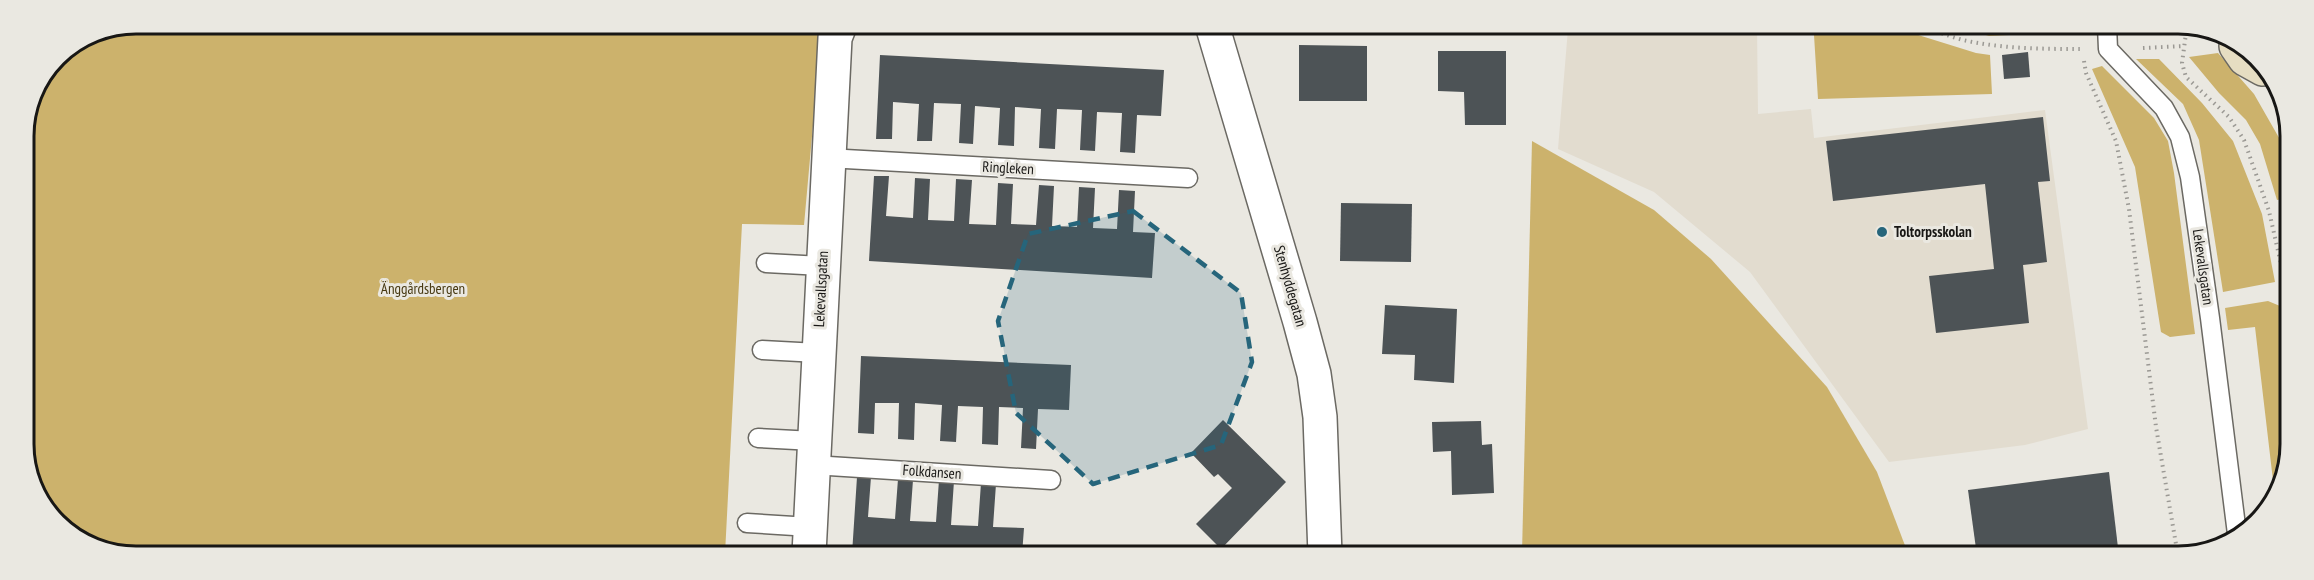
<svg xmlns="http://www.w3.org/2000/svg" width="2314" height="580" font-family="'PT Sans Narrow',sans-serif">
<rect width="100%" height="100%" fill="#eae8e1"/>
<!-- built -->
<path fill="#e2dccf" d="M1654,26h103l1,88 53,-5 3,29 231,-28 43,319 -63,16 -136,17 -139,-190 -96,-80 -96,-43 10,-120z"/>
<!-- green -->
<g fill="#ccb26c">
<path d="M137,24l685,1 -18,200 -62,-1 -17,330h-611l-57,-31 -31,-57 -2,-336 33,-73 37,-25z"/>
<path d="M1956,26h112l-1,6 -78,4z"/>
<path d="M1915,34l61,19 14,2 2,39 -174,5 -4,-64z"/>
<path d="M2218,53l36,41 32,56 2,11v37l-11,2 -17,-56 -14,-24 -27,-27 -30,-36z"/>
<path d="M2136,59h23l43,44 31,38 29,73 13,68 -52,10 -24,-152 -16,-36z"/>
<path d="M2102,66l52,52 14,23 6,32 21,161 -25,3 -9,-5 -26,-165 -43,-98z"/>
<path d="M1532,141l122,69 57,49 116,128 50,85 32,84 -384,-1 -3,-2z"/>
<path d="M2268,301l12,5 8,27v133l-14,23 -19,-162 -27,3 -3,-22z"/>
</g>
<!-- building -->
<g fill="#4d5356">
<path d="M1299,45l68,1v55h-68z"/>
<path d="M1438,51h68v74h-41l-1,-33 -26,-1z"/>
<path d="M2028,52l2,25 -26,2 -2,-24z"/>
<path d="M880,55l284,15 -3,46 -24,-1 -2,38 -15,-1 2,-39 -25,-1 -2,39 -15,-1 2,-40 -25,-1 -2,40 -16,-1 2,-39 -26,-2 -1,39 -16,-1 2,-37 -25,-2 -2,38 -14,-1 2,-39 -27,-1 -2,38h-15l2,-37 -26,-2 -1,37h-16z"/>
<path d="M2043,117l7,64 -12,1 9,80 -24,3 6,58 -93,10 -7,-57 65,-7 -9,-85 -152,17 -7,-60z"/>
<path d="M874,176h15l-3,40 27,2 2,-40 15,1 -2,41 26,1 2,-42 16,1 -3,44 27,1 2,-42 15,1 -2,40 25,1 3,-40 15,1 -2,40 25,1 2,-40 16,1 -2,40 24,1 2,-39 16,1 -2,41 22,1 -3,45 -283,-17z"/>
<path d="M1341,203l71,1 -1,58 -71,-1z"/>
<path d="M1385,305l72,4 -3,74 -40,-3 1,-25 -33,-1z"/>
<path d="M861,356l210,9 -2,45 -31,-1 -2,40 -15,-1 2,-40 -24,-1 -1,38 -16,-1 1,-37 -25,-1 -2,36 -16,-1 2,-36 -27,-2 -1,37 -16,-1 1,-36h-24l-1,31 -16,-1z"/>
<path d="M1223,420l63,62 -65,67 -25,-25 36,-36 -14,-14 -4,3 -23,-24z"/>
<path d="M1481,421l1,24 10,-1 2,49 -42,2 -1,-44 -18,1 -1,-30z"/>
<path d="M2109,472l10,84h-142l-9,-66z"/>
<path d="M857,477h14l-3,40 27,2 3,-40 15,1 -3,41 26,1 3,-42 15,1 -3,44 27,1 3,-43 15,1 -3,43 31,1 -2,27 -170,-1z"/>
</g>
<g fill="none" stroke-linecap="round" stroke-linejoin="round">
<!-- lane casing -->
<g stroke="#6b6963" stroke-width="21">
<g id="lane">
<path d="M2107,26l1,23 56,59 16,29 10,40 20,141 27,216"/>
<path d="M827,158l361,20"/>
<path d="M766,263l56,3"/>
<path d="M762,350l56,3"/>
<path d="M758,438l56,3"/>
<path d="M813,465l238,15"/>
<path d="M747,523l63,4"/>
</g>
</g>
<!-- street casing -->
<g stroke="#6b6963" stroke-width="36">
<g id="street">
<path d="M1212,25l88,297 14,52 6,43 5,138"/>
<path d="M809,554l26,-516 5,-13"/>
</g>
</g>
<!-- secondary casing -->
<g stroke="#6b6963" stroke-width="36">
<path id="secondary" d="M2236,46l9,13 18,10"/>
</g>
<!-- path -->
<g stroke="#9b9994" stroke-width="4" stroke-dasharray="1.5 4.5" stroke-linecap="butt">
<path d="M1919,26c15,4 29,10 44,14 39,9 82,9 121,9"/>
<path d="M2187,26l-5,37 4,14 43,40 15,23 25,71 19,84"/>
<path d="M2143,48l41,-2"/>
<path d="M2084,61l2,12 30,68 13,68 27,218 22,129"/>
</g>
<!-- lane -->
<use href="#lane" stroke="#fff" stroke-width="18"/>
<!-- street -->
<use href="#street" stroke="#fff" stroke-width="33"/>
<!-- secondary -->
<use href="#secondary" stroke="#e6ddc2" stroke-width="33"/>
</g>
<!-- marked area -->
<path fill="#26657b" fill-opacity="0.2" stroke="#26657b" stroke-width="4.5" stroke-dasharray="12 8" stroke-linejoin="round" d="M1133,211l108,82 11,69 -31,83 -128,39 -77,-71 -18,-92 30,-87z"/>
<!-- markers -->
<circle fill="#26657b" stroke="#eae8e1" stroke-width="2" cx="1882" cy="232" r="6"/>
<g text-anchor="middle" stroke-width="6" stroke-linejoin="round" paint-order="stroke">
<!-- street labels -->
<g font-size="15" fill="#181715" stroke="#eae8e1">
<text transform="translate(1008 168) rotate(3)" y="5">Ringleken</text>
<text transform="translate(2203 267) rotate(82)" y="5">Lekevallsgatan</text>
<text transform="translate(1290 286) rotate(74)" y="5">Stenhyddegatan</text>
<text transform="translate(821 289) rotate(-87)" y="5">Lekevallsgatan</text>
<text transform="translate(932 472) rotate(4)" y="5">Folkdansen</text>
</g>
<!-- poi labels -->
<g font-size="15" font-weight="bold" fill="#181715" stroke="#eae8e1" text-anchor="start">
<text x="1894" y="237">Toltorpsskolan</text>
</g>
<!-- park labels -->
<g font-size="15" fill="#473912" stroke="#eae8e1">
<text x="423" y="294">Änggårdsbergen</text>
</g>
</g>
<!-- crop -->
<path d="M0 0H2314V580H0ZM136 34H2178A102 102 0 0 1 2280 136V444A102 102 0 0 1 2178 546H136A102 102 0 0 1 34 444V136A102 102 0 0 1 136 34Z" fill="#eae8e1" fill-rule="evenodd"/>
<path fill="none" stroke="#181715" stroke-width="3" d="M136 34H2178A102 102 0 0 1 2280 136V444A102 102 0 0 1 2178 546H136A102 102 0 0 1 34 444V136A102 102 0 0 1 136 34Z"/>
</svg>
